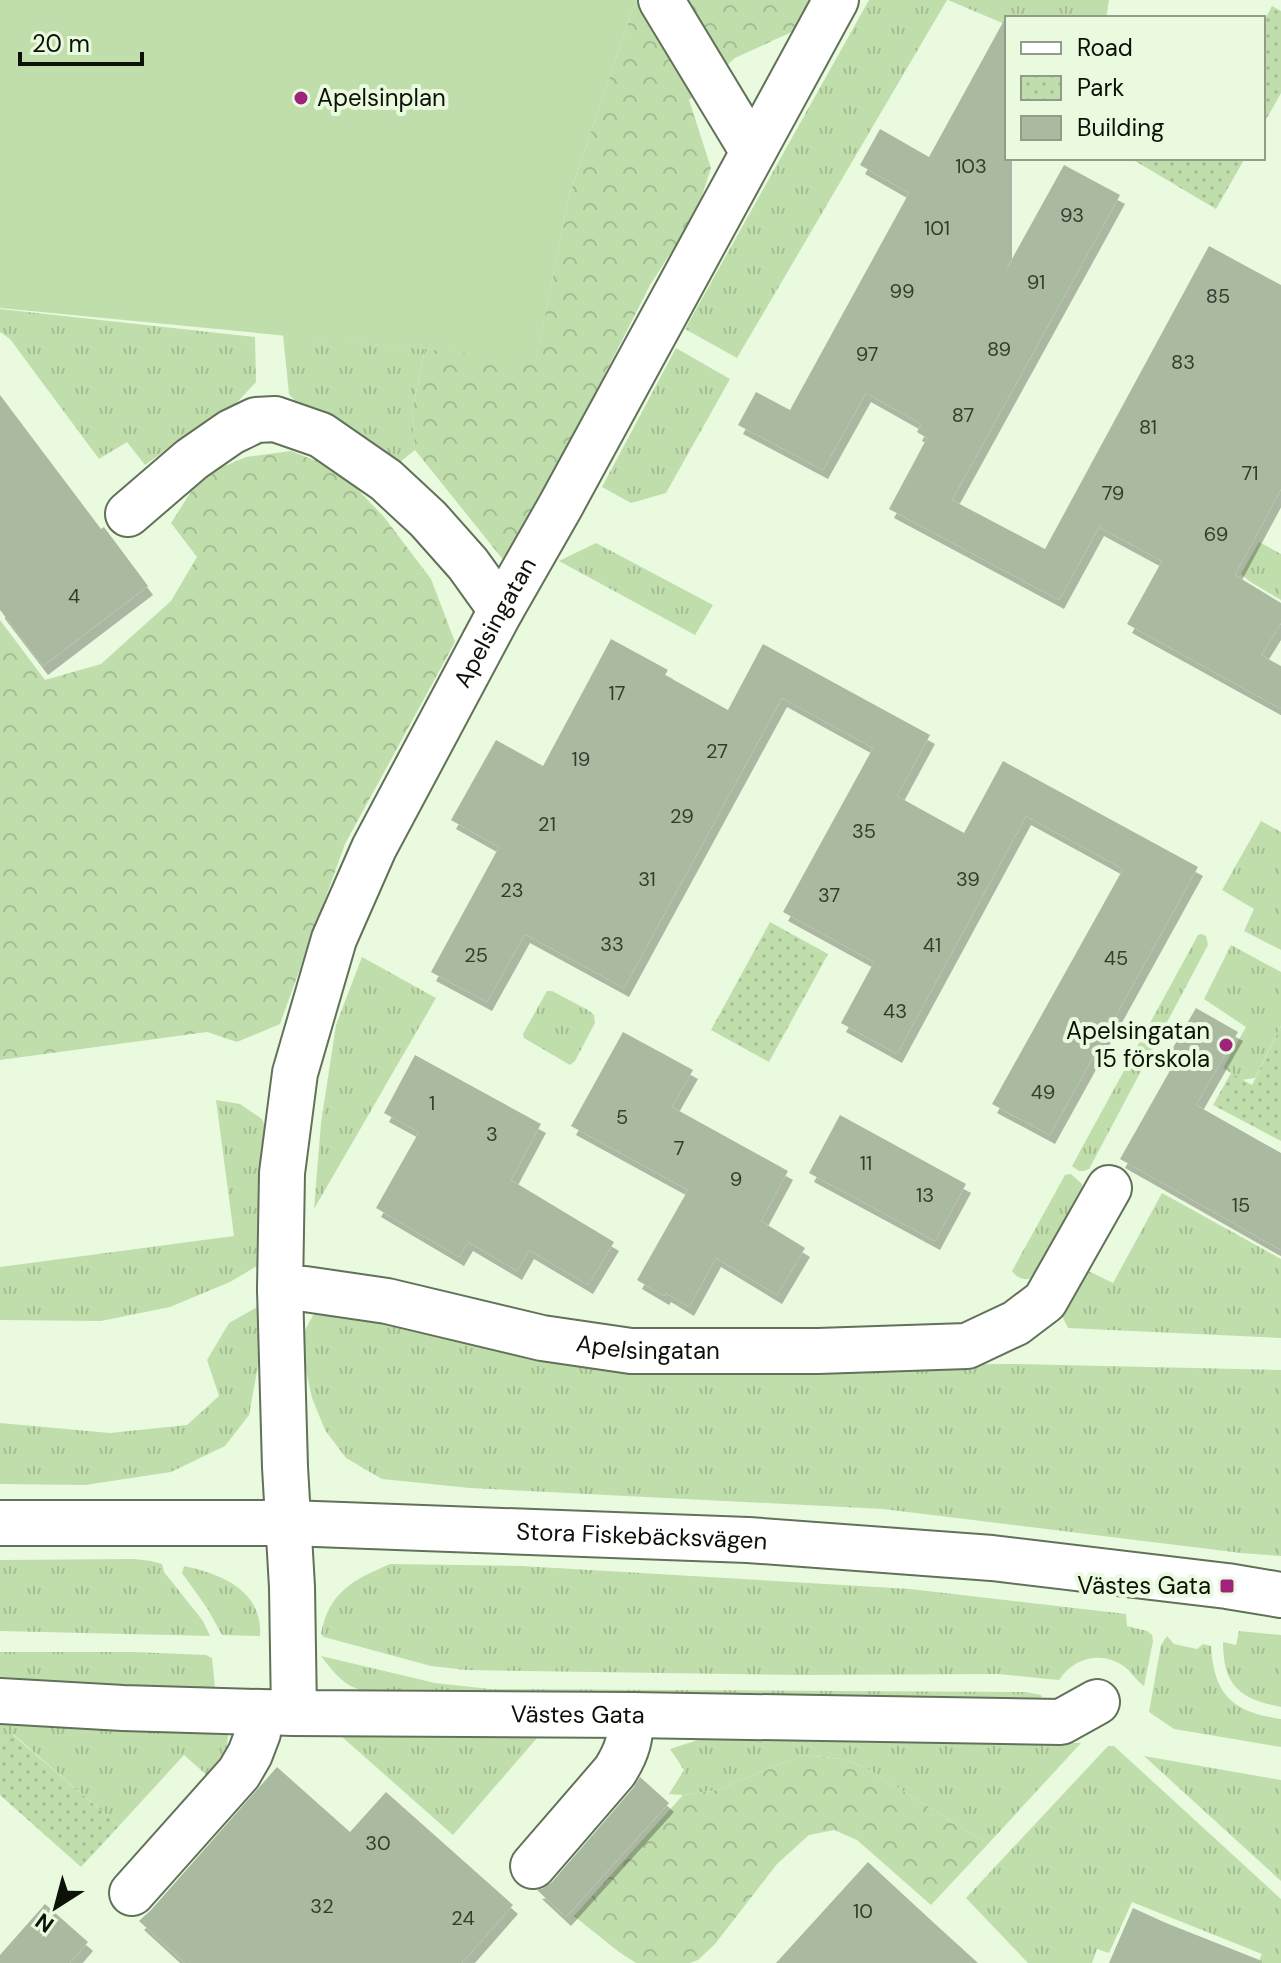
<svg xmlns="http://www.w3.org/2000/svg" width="1281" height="1963" font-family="'DM Sans',sans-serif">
<defs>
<pattern id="grass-tufts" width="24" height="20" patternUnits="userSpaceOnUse" patternTransform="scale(2)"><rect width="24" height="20" fill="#c0deac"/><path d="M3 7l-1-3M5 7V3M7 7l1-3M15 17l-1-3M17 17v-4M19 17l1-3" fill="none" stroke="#a4bd93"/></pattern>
<pattern id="forest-crowns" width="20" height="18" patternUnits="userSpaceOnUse" patternTransform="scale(2)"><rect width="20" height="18" fill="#c0deac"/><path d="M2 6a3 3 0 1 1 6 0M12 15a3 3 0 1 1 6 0" fill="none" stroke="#a4bd93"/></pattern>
<pattern id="park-dots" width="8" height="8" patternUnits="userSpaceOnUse" patternTransform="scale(2)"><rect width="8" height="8" fill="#c0deac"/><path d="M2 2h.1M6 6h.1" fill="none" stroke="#a4bd93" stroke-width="1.8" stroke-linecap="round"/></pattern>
<filter id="shadow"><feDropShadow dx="5" dy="9" stdDeviation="0" flood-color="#0004"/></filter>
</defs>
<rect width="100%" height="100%" fill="#e9fade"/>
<!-- grass -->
<g fill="url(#grass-tufts)">
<path d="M869,0h78l-210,358 -52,-29z"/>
<path d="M948,0h161l-3,18h-99v7z"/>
<path d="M0,309l255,28 1,45 -27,29 -61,37 -23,17 -18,-23 -28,17 -89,-120 -10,-7z"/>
<path d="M283,335l142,14 -13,63 3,38 -24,19 -90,-61 -12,-14z"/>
<path d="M676,348l54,31 -64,114 -35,10 -29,-16z"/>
<path d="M1259,542l22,12v46l-32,-19 -8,-7z"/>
<path d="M596,543l117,62 -18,30 -136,-74z"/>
<path d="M1261,821l20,11v118l-37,-19 10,-22 -32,-19z"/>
<path d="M1201,934l5,2 2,9 -119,224 -5,2h-5l-7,-5 126,-231z"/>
<path d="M1231,945l50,27v54l-26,52 -13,2 -19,-12 23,-41 -42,-28z"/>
<path d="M362,957l74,41 -122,211 7,-86 15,-98z"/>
<path d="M547,991h5l36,19 6,5 1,8 -20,38 -5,4 -46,-27 -1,-4z"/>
<path d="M216,1100l24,4 22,15 9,23 -14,124 -27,16 -60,25 -69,14 -101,-1v-53l234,-31z"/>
<path d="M1071,1174l11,10v5c-5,13 -39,83 -49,88 -8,5 -16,1 -21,-6l53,-96z"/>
<path d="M1162,1193l119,66v79l-213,-10 -8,-16 22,-44 31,15z"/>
<path d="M259,1306l1,49 -11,60 -24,31 -54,26 -86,13 -85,-1v-61l110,10 77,-8 32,-29 -12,-36 22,-37z"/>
<path d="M317,1308l424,57 275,-1 265,6v186l-40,-3 -358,-44 -413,-21 -88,-9 -36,-21 -21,-28 -13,-32 -8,-36 1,-32z"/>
<path d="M134,1559l17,2 11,3 2,8 39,49 7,15 -210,-5v-71z"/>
<path d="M390,1564l132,2 388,23 216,25 1,12 20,5 5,4 1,6 -9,45c-7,-5 -11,-12 -18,-18 -22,-18 -52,-11 -67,12l-61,-6 -198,1 -334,-5 -35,-4 -107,-29 -3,-3c8,-42 32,-54 69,-70z"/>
<path d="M184,1566c37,8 79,24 76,70l-38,-1 -15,-27 -25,-35z"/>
<path d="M1239,1631l42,4v72c-41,-8 -58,-21 -58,-65l13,3z"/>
<path d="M1167,1636l7,8 23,5 6,-5 8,2c3,50 22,66 70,73v28l-107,-18 -25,-17 12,-67z"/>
<path d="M0,1652h134l72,3 6,3 3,30 -2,3 -213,-9z"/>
<path d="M321,1656l114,27 55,6 536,3 15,3 1,2 -12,4 -650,-6c-33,-7 -38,-12 -59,-39z"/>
<path d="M0,1719l228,16 -1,11 -18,31 -25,-22 -65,71 -106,-92 -13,14z"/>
<path d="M341,1736l196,2 -84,97z"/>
<path d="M879,1739l202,4 -93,101 -122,-76 -24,-9 -39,-4 -86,35 -34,5 -14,-1 15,-24 -14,-21 28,-9z"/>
<path d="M1108,1746h6l167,153v64h-23l4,-9 -130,-52 -23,51 -12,-4 -5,14h-64l-62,-65z"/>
<path d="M1144,1756l137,24v101z"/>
</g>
<!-- forest -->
<g fill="url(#forest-crowns)">
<path d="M636,0h176l-16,30 -61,28 -46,42 22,68 -15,46 -46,71 -111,219 -34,58 -90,-112 -3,-38 13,-63 111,10 33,-163z"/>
<path d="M291,451l48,19 45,47 47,62 24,63 -110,202 -65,180 -43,18 -30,-10 -207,28v-440l45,60 56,-16 70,-63 26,-44 -26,-34 30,-47 45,-19z"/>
<path d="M803,1755l39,4 24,9 122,76 -57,61 -74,-65 -23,-10 -25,5 -32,29 -62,80 -17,16 -8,3h-54l-17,-11 -45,-36 109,-121 34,-5z"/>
</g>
<!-- park -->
<g fill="url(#park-dots)">
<path d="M1272,6l9,5v82l-18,32v-102z"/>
<path d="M1130,158h115l-29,51z"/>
<path d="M770,922l58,32 -59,108 -58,-32z"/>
<path d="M1281,1026v115l-68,-36 18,-32 21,12z"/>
<path d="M12,1734l107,92 -38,41 -81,-72v-47z"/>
</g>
<!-- garden -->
<path fill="#c0deac" d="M0,0h636l-67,196 -33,164 -536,-52z"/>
<!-- building -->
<g fill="#aabaa0" filter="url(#shadow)">
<path d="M1007,15v253l57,-103 56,30 -168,305 93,49 164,-303 72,39v204l-46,86 46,28v20l-20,32 20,11v43l-154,-85 35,-63 -63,-34 -40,73 -170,-91 38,-71 -10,-6 4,-8 -55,-31 -43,77 -85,-45 18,-33 34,18 119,-217 -49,-28 20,-36 49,28z"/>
<path d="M0,395l101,134 3,-2 44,59 -105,80 -43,-56z"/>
<path d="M611,639l57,31 -3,5 63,35 35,-66 167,91 -33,61 67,37 39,-72 195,106 -148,268 -58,-31 131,-235 -97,-53 -129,238 -56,-31 33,-61 -91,-50 90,-164 -91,-50 -158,290 -99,-54 -38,68 -56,-30 68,-125 -48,-27 45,-80 47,26z"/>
<path d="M1196,1008l42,24 -42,73 85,48v97l-161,-91 52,-92 -8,-4z"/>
<path d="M623,1032l70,38 -21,37 116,64 -27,50 44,27 -28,47 -61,-37 -27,49 -23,-14 -2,3 -27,-16 51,-90 -117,-64z"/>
<path d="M415,1055l126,69 -30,56 103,62 -26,43 -59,-35 -12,21 -49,-29 -9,15 -83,-49 43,-76 -35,-19z"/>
<path d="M840,1115l126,69 -31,57 -126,-68z"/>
<path d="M277,1767l73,65 36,-40 127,113 -51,58h-277l-46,-42 12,-11z"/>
<path d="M640,1777l29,26 -103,114 -29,-27 5,-1 10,-7 82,-95z"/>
<path d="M868,1862l66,61 44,40h-202z"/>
<path d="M45,1904l43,38 -18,21h-70v-8z"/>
<path d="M1133,1908l33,15 96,38v2h-153z"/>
</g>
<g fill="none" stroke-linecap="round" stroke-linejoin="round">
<!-- minor casing -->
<g stroke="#627159" stroke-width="48">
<g id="minor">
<path d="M661,0l92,152"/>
<path d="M128,514l64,-55 39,-27 25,-12 19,-1 46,16 65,45 42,39 40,45 33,46"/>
<path id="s1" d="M280,1289h25l82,12 155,37 89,13h187l149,-5 49,-23 29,-22 64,-113"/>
<path id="s2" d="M0,1523h289l459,17 244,18 235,28 54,9"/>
<path id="s3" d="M0,1701l123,7 171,5 338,2 429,7 36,-20"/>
<path id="s4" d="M294,1713l-2,-126 -7,-120 -5,-178 2,-116 13,-100 39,-134 40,-91 127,-238 60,-105 275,-505"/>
<path d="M533,1866l82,-95c13,-21 15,-32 17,-56"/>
<path d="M132,1893l107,-120 11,-19 8,-21 -9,-21"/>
</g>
</g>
<!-- minor -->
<use href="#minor" stroke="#fff" stroke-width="44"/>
</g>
<!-- markers -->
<g fill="#9f237a" stroke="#e9fade" stroke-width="3">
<circle cx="301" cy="98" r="8"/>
<circle cx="1226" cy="1045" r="8"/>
<rect x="1219" y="1578" width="16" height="16" rx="4"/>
</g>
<g text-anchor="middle" stroke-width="8" stroke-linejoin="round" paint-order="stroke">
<!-- number labels -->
<g font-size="20" fill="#343c2f">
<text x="971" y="173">103</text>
<text x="1072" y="222">93</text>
<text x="937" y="235">101</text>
<text x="1036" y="289">91</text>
<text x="902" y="298">99</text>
<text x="1218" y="303">85</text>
<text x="999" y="356">89</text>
<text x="867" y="361">97</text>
<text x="1183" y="369">83</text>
<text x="963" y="422">87</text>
<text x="1148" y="434">81</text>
<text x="1250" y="480">71</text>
<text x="1113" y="500">79</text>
<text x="1216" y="541">69</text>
<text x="74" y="603">4</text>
<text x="617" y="700">17</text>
<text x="717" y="758">27</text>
<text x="581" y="766">19</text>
<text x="682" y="823">29</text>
<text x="547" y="831">21</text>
<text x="864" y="838">35</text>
<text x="647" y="886">31</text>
<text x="968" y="886">39</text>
<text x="512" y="897">23</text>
<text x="829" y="902">37</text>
<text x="612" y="951">33</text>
<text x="932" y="952">41</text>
<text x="476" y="962">25</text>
<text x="1116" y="965">45</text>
<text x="895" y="1018">43</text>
<text x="1043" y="1099">49</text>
<text x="432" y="1110">1</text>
<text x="622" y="1124">5</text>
<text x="492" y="1141">3</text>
<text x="679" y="1155">7</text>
<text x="866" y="1170">11</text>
<text x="736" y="1186">9</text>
<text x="925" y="1202">13</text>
<text x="1241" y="1212">15</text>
<text x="378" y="1850">30</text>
<text x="322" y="1913">32</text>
<text x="863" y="1918">10</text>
<text x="463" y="1925">24</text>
</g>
<!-- poi labels -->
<g font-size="24" fill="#0d1209" stroke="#e9fade" text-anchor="end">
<text x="317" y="106" text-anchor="start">Apelsinplan</text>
<text x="1210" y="1039">Apelsingatan<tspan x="1210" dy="28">15 förskola</tspan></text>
<text x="1211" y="1594">Västes Gata</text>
</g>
<!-- street labels -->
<g font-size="24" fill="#0d1209" stroke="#e9fade">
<text dy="8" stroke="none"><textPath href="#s4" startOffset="1136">Apelsingatan</textPath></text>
<text dy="8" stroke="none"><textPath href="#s1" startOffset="374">Apelsingatan</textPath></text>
<text dy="8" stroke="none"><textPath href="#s2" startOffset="642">Stora Fiskebäcksvägen</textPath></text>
<text dy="8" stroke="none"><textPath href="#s3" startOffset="578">Västes Gata</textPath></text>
</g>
</g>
<!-- legend -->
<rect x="1005" y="16" width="260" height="144" fill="#e9fade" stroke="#919d89" stroke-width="2"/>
<rect x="1021" y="42" width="40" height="12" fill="#ffffff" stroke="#919d89" stroke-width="2"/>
<text x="1077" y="56" font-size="24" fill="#0d1209">Road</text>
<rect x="1021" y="76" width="40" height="24" fill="url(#park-dots)" stroke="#919d89" stroke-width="2"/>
<text x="1077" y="96" font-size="24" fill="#0d1209">Park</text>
<rect x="1021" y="116" width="40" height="24" fill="#aabaa0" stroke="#919d89" stroke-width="2"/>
<text x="1077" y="136" font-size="24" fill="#0d1209">Building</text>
<!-- north arrow -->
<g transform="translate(56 1907) rotate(216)" stroke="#e9fade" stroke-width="6" paint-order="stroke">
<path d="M0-6L14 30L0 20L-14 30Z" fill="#0d1209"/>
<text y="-12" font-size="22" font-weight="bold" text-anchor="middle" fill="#0d1209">N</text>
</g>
<!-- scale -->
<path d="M20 52v12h122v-12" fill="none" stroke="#0d1209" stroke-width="4"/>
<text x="32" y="52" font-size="24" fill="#0d1209" stroke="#e9fade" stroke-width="6" paint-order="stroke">20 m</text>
</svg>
